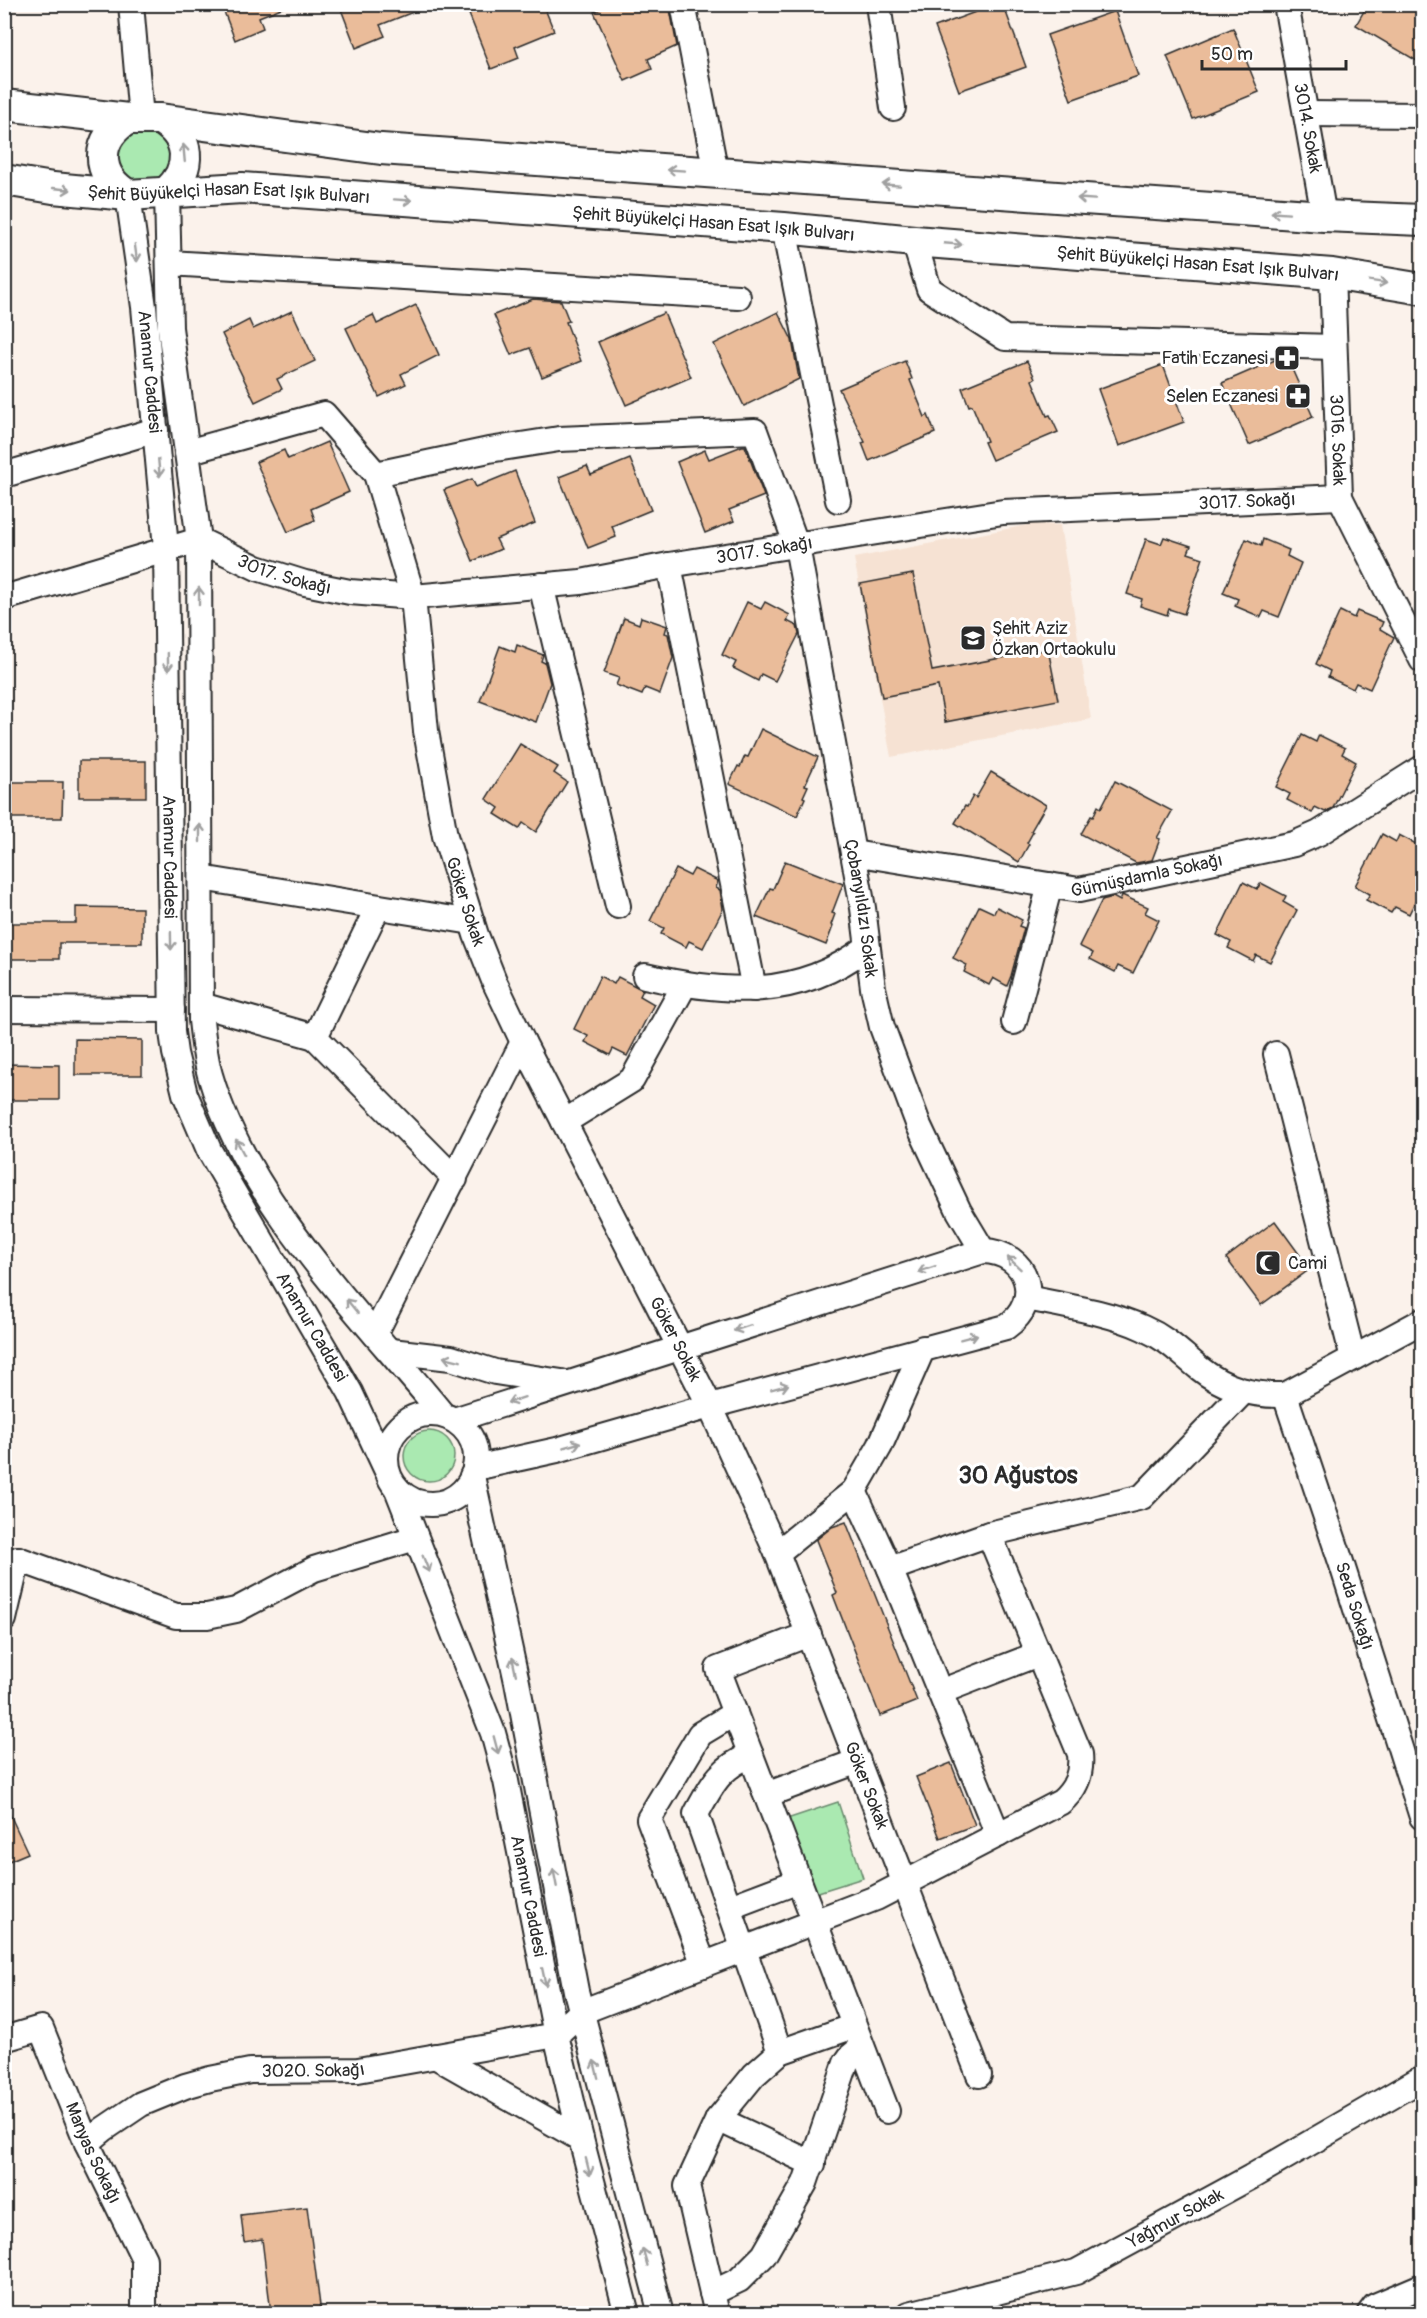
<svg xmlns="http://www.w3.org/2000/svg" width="1427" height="2318" font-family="Pangolin,sans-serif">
<rect width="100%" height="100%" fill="#fbf2eb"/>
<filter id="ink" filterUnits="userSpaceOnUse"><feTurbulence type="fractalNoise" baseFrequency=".0167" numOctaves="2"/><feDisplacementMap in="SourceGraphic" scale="12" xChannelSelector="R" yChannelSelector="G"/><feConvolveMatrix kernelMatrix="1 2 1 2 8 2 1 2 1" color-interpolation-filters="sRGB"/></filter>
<g filter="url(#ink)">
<!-- built -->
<path fill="#f6e2d3" d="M1033,524l27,1 31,194 -200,38 -37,-199z"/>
<!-- green -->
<g fill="#aae9b1" stroke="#6a8a6e" stroke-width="1.5">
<path d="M148,129l19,11 5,21 -11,19 -28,4c-19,-25 -23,-22 -7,-50z"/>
<circle cx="429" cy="1456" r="25"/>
<path d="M838,1802l25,76 -51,16 -25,-75z"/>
</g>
<!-- building -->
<g fill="#eabc9a" stroke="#2b2b2b" stroke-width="1.5">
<path d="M221,4h68v1l-30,12 4,11 -28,12z"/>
<path d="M339,4h91l1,1 -51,20 5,11 -29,12z"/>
<path d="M465,4h78l11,27 -39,16 4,11 -28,11z"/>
<path d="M610,4h59l8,42 -29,13 4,10 -27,12 -31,-69z"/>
<path d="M997,4h6l23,63 -67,24 -24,-64z"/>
<path d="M1368,4h54v60l-66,-39z"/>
<path d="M1115,11l23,65 -67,24 -24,-65z"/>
<path d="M1233,28l26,64 -66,27 -26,-63z"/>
<path d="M533,299l28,2 8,20 -3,1 15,39 -39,16 -12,-29 -19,7 -17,-40z"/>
<path d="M416,305l23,50 -38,19 5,10 -27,13 -33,-69 27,-13 4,9z"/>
<path d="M292,311l23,50 -38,18 5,10 -27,13 -33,-68 27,-14 4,9z"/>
<path d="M778,312l14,28 7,39 -55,27 -30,-62z"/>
<path d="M664,313l27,64 -65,28 -28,-63z"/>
<path d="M1275,360h13l25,57 -64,28 -27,-62z"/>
<path d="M905,361l7,18 -2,1 15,37 3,-2 7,18 -66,28 -7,-18 3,-1 -26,-53z"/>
<path d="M1027,361l8,17 -3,2 15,36 3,-1 8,17 -66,28 -8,-18 3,-1 -15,-36 -3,1 -7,-18z"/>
<path d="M1163,365l21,57 -65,24 -21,-57z"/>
<path d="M327,442l22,50 -38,17 4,11 -27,12 -32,-70 28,-12 4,9z"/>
<path d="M742,446h3l19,50 -35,14 5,11 -29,12 -28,-71 28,-12 4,9z"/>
<path d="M630,459l21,51 -39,16 4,11 -28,11 -29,-71 28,-11 4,9z"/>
<path d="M515,471l20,52 -39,16 5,10 -28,12 -29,-71 28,-11 4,8z"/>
<path d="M1164,537l27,9 -3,7 15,5 -19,56 -15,-5 -2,6 -27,-9 2,-7 -15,-5 19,-55 15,5z"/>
<path d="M1246,539l15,7 2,-7 26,11 -2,6 14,7 -22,54 -15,-6 -3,6 -26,-11 3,-7 -15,-6z"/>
<path d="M913,574l19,97 116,-22 10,51 -113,22 -7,-36 -56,11 -22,-113z"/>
<path d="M747,602l14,7 4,-7 25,13 -3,6 10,5 2,8 -24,47 -14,-7 -3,7 -25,-13 3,-6 -14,-7z"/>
<path d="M1340,611l14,7 3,-7 26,11 -3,7 14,8 -24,52 -14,-6 -3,6 -25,-12 2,-6 -14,-7z"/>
<path d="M641,617l26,9 -2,7 3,1 5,24 -13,36 -15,-6 -3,7 -26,-10 3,-7 -15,-5 20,-55 15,6z"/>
<path d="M517,645l26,10 -2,6 4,2 5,20 -14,39 -56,-21 20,-55 15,6z"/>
<path d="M761,729l57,28 -13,28 3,1 -5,11 2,1 -8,18 -68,-32 9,-18 2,1 5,-11 3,1z"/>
<path d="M1302,735l14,7 3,-7 26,13 -3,6 14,8 -23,46 -8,4 -10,-5 -3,6 -25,-13 3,-6 -14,-7z"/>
<path d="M520,744l38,23 -4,6 13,9 -31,50 -13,-9 -4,6 -24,-15 4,-6 -13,-9z"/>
<rect x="79" y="761" width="67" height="36"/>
<path d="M991,772l55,33 -15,26 2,1 -6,11 2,1 -10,18 -64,-39 10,-17 2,1 6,-11 3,2z"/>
<path d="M1115,781l57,30 -15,27 3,1 -8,21 -16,3 -55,-29 10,-18 2,1 5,-11 3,2z"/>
<path d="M4,782h59l-1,36h-58z"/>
<path d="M1382,834l14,8 3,-7 23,12v40l-13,27 -14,-7 -4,6 -25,-13 4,-6 -15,-8z"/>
<path d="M785,861l58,23 -11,29 3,1 -4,11 2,1 -7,19 -70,-28 14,-29 3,1z"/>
<path d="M676,869l14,7 4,-7 24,12 -2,7 4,2 3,19 -20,39 -14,-7 -3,6 -25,-13 3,-6 -14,-7z"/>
<path d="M1243,882l14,7 4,-6 25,13 -3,6 14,8 -27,52 -14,-7 -3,6 -25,-13 3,-6 -14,-7z"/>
<path d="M1122,895l26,12 -3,6 14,7 -26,53 -15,-7 -3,6 -25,-13 3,-6 -14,-7 23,-46 11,-3 7,4z"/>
<path d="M979,906l15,7 3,-6 25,13 -3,6 5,2 -13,48 -4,10 -14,-8 -4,7 -25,-13 3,-7 -14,-7z"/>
<path d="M76,907l66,1v35h-83v16h-55v-36h72z"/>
<path d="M600,976l14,8 4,-7 25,13 -3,6 14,8 -27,52 -14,-7 -3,6 -25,-13 3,-6 -14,-7z"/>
<path d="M75,1039l67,1v35h-67z"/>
<path d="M4,1064l55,1v35h-55z"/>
<path d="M1275,1221l35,48 -49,36 -35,-47z"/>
<path d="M846,1522l71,179 -37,15 -47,-121 4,-2 -21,-53 16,-13z"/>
<path d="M951,1763l24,62 -35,13 -24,-61z"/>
<path d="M4,1802l24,51 -24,10z"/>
<path d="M307,2207l14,106h-50l-9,-74 -18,3 -3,-27z"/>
</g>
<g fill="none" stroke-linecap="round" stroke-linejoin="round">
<!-- minor casing -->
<g stroke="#2b2b2b" stroke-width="28">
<g id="minor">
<path d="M131,4l10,114"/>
<path d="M683,4l33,169"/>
<path d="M878,4l15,104"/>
<path id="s1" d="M1286,4l38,212"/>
<path d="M1306,114l116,1"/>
<path d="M167,192l3,136 29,212 2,480c2,19 4,37 9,55 37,127 151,239 233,340"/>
<path id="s2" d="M128,195l16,112 22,241 6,484 3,21 10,41 24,56 141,242 36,77"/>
<path d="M784,228l54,272"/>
<path d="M914,241l15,48 76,49 329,9"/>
<path d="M169,263l569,34"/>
<path id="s3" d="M1332,274l8,223 82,163"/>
<path id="s4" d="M187,452l137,-38 52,60 37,123 13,134 19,105 31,99 19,48 28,59 187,364 67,147 202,522"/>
<path id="s5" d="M376,474l113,-24 70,-11 196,-8 42,115 66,362 10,80 9,39 37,99 40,85 24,40"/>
<path d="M4,475l152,-45"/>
<path d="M669,565l85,424"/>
<path d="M541,585l77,321"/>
<path id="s6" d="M4,598l195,-58 58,28 48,15 45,9 63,5 168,-15 88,-17 334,-53 337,-15"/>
<path id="s7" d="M853,853l226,37 215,-46 25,-11 103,-65"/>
<path d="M201,878l271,44"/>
<path d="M378,907l-63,130 140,142"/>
<path d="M645,976c80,18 152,24 221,-28"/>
<path d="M201,1005l114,32"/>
<path d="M4,1009l168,1"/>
<path d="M1014,1022l36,-137"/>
<path d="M1276,1054l77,304"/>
<path d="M564,1122l68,-42 53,-96"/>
<path d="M1027,1298c38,8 81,14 116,30 25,11 36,24 56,40 26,21 54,28 86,27l137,-74"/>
<path d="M375,1334l148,-292"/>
<path d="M391,1351l60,7 44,14 67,10"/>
<path id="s8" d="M1285,1395l56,167 81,255"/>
<circle cx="431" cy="1459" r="45"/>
<path d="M454,1420l529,-169c45,1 61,50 23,76l-296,79 -153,44 -82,18"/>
<path d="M472,1476l45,206 59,309 85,323"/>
<path id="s9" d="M397,1489l96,244 13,48 50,254 25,104 46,175"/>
<path d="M854,1491l36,78 108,266"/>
<path d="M989,1534l153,-37 102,-106"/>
<path d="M777,1553l77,-62 26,-45 43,-98"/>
<path d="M4,1566l14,-7 158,57h31l29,-6 78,-41 101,-31"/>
<path d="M4,1619l14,-60"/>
<path d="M809,1634l-91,35 169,442"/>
<path d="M940,1692l98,-38"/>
<path d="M766,1795l92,-34"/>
<path d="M730,1907l69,-26"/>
<path d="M704,1965l-55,-146 51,-85 35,-21"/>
<path id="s10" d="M4,2039l37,-11 46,115 57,116v55"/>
<path d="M780,2052l74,-26"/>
<path d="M435,2056l146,83"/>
<path d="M718,2119l95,45"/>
<path id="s11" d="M87,2143l17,-14 37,-25 44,-18 25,-7 40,-8 108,-1 198,-35 25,-23 295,-114 185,-96c15,-13 21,-28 19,-48l-91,-220 -99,35"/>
<path d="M712,2293l27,-13 25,-25 41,-72 41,-120 5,-7 11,-9"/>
<path d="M717,2314l-30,-128 31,-67 36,-44 26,-23 -84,-238c16,-29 23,-46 55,-59"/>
<path id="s12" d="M909,2314l167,-42 175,-95 171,-99"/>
<path d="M1369,2314l6,-8 47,-20"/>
</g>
</g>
<!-- major casing -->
<g stroke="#2b2b2b" stroke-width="34">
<g id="major">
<path d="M4,105l124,14h32l221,30 943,67 98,4"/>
<path d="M160,119c31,18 33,49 7,73"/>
<path id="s13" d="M4,180l49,8 75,7 114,-7 542,40 130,13 418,33 90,15"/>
<path d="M128,195c-34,-20 -33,-57 0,-76"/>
</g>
</g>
<!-- minor -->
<use href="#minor" stroke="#fff" stroke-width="24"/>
<!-- major -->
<use href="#major" stroke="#fff" stroke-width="30"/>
</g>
<!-- one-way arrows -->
<defs><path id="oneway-shaft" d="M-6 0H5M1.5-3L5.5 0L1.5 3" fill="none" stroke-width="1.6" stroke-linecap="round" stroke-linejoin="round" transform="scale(1.5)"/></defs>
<g stroke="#a0a0a0">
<use href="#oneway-shaft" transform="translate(184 153) rotate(-95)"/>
<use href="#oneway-shaft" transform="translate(676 170) rotate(-176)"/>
<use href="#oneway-shaft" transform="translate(891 185) rotate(-176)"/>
<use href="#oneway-shaft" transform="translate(62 189) rotate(6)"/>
<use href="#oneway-shaft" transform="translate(1086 199) rotate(-176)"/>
<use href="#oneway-shaft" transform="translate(403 200) rotate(4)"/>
<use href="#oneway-shaft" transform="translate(1280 213) rotate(-176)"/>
<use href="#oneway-shaft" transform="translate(953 244) rotate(5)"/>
<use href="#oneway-shaft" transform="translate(136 253) rotate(82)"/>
<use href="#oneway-shaft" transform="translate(1378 282) rotate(9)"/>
<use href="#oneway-shaft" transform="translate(159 468) rotate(85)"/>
<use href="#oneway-shaft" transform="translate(199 596) rotate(-90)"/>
<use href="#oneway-shaft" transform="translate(168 662) rotate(89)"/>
<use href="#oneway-shaft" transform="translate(200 833) rotate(-90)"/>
<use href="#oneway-shaft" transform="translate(171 941) rotate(89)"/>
<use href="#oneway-shaft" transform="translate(240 1147) rotate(-118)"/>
<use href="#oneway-shaft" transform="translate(1014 1263) rotate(-137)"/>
<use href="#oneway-shaft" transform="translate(927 1269) rotate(162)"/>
<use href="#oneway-shaft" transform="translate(352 1306) rotate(-129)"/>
<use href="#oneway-shaft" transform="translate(742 1328) rotate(162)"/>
<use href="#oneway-shaft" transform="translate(969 1337) rotate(-15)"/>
<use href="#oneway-shaft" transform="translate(452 1359) rotate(-166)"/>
<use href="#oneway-shaft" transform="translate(780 1387) rotate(-15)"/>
<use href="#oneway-shaft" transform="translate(516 1400) rotate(162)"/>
<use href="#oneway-shaft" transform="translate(572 1445) rotate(-16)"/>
<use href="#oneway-shaft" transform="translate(426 1564) rotate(68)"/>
<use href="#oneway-shaft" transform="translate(514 1666) rotate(-102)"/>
<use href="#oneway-shaft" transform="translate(496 1745) rotate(75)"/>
<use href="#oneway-shaft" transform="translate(555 1878) rotate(-101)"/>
<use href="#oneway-shaft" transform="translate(544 1977) rotate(78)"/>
<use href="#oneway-shaft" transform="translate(596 2069) rotate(-104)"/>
<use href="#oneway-shaft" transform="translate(588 2167) rotate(76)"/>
<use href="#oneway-shaft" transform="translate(645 2257) rotate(-106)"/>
</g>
</g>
<!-- icons -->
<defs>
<g id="pharmacy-square" transform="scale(1.35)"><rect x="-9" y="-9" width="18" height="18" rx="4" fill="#2b2b2b" stroke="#fff"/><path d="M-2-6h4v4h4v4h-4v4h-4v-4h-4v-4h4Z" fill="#fff"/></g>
<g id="school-square" transform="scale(1.35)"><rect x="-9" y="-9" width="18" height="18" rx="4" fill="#2b2b2b" stroke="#fff"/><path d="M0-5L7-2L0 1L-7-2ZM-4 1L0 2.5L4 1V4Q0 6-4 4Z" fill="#fff"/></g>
<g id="mosque-square" transform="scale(1.35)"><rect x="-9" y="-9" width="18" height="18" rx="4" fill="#2b2b2b" stroke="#fff"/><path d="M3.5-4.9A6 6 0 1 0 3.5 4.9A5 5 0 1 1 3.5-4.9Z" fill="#fff"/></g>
</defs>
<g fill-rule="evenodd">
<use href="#pharmacy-square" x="1287" y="358"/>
<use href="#pharmacy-square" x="1298" y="396"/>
<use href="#school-square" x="973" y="638"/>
<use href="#mosque-square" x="1268" y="1263"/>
</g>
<g text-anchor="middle" stroke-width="6" stroke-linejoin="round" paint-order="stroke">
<!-- street labels -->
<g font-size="18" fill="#2b2b2b" stroke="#fff">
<text dy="6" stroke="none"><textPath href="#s1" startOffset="126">3014. Sokak</textPath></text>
<text dy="6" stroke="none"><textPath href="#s13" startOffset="226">Şehit Büyükelçi Hasan Esat Işık Bulvarı</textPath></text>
<text dy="6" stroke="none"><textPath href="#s13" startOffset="712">Şehit Büyükelçi Hasan Esat Işık Bulvarı</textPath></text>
<text dy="6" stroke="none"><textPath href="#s13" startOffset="1198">Şehit Büyükelçi Hasan Esat Işık Bulvarı</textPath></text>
<text dy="6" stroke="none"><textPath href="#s2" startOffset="178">Anamur Caddesi</textPath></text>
<text dy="6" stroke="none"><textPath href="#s3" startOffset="166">3016. Sokak</textPath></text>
<text dy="6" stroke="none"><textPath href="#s6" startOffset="1268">3017. Sokağı</textPath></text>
<text dy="6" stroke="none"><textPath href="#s6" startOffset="782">3017. Sokağı</textPath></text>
<text dy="6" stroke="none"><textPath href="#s6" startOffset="296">3017. Sokağı</textPath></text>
<text dy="6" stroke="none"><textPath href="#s2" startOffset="664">Anamur Caddesi</textPath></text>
<text dy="6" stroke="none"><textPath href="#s7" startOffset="298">Gümüşdamla Sokağı</textPath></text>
<text dy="6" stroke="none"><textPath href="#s4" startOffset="660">Göker Sokak</textPath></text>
<text dy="6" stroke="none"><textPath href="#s5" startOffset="873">Çobanyıldızı Sokak</textPath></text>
<text dy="6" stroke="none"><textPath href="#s2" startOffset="1168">Anamur Caddesi</textPath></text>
<text dy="6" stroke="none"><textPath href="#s4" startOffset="1146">Göker Sokak</textPath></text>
<text dy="6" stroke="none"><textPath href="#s8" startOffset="222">Seda Sokağı</textPath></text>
<text dy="6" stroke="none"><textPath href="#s4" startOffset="1632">Göker Sokak</textPath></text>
<text dy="6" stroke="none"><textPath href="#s9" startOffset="429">Anamur Caddesi</textPath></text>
<text dy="6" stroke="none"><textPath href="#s11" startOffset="244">3020. Sokağı</textPath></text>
<text dy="6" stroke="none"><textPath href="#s10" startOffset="174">Manyas Sokağı</textPath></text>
<text dy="6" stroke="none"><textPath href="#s12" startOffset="285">Yağmur Sokak</textPath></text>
</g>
<!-- poi labels -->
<g font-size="18" fill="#2b2b2b" stroke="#fff" text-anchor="end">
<text x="1268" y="364">Fatih Eczanesi</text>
<text x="1278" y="402">Selen Eczanesi</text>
<text x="992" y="634" text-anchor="start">Şehit Aziz<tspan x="992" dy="21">Özkan Ortaokulu</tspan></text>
<text x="1288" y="1269" text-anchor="start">Cami</text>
</g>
<!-- district labels -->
<g font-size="24" font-weight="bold" fill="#2b2b2b" stroke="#fff">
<text x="1018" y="1483">30 Ağustos</text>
</g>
</g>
<!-- margin -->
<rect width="1427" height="2318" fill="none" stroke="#fff" stroke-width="24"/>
<rect x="12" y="12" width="1403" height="2294" fill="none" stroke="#2b2b2b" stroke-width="2" filter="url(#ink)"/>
<!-- scale -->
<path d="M1202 60v9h144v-9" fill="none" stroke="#2b2b2b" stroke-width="3"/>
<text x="1211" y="60" font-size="18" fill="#2b2b2b" stroke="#ffffff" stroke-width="4.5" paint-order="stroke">50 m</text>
</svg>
